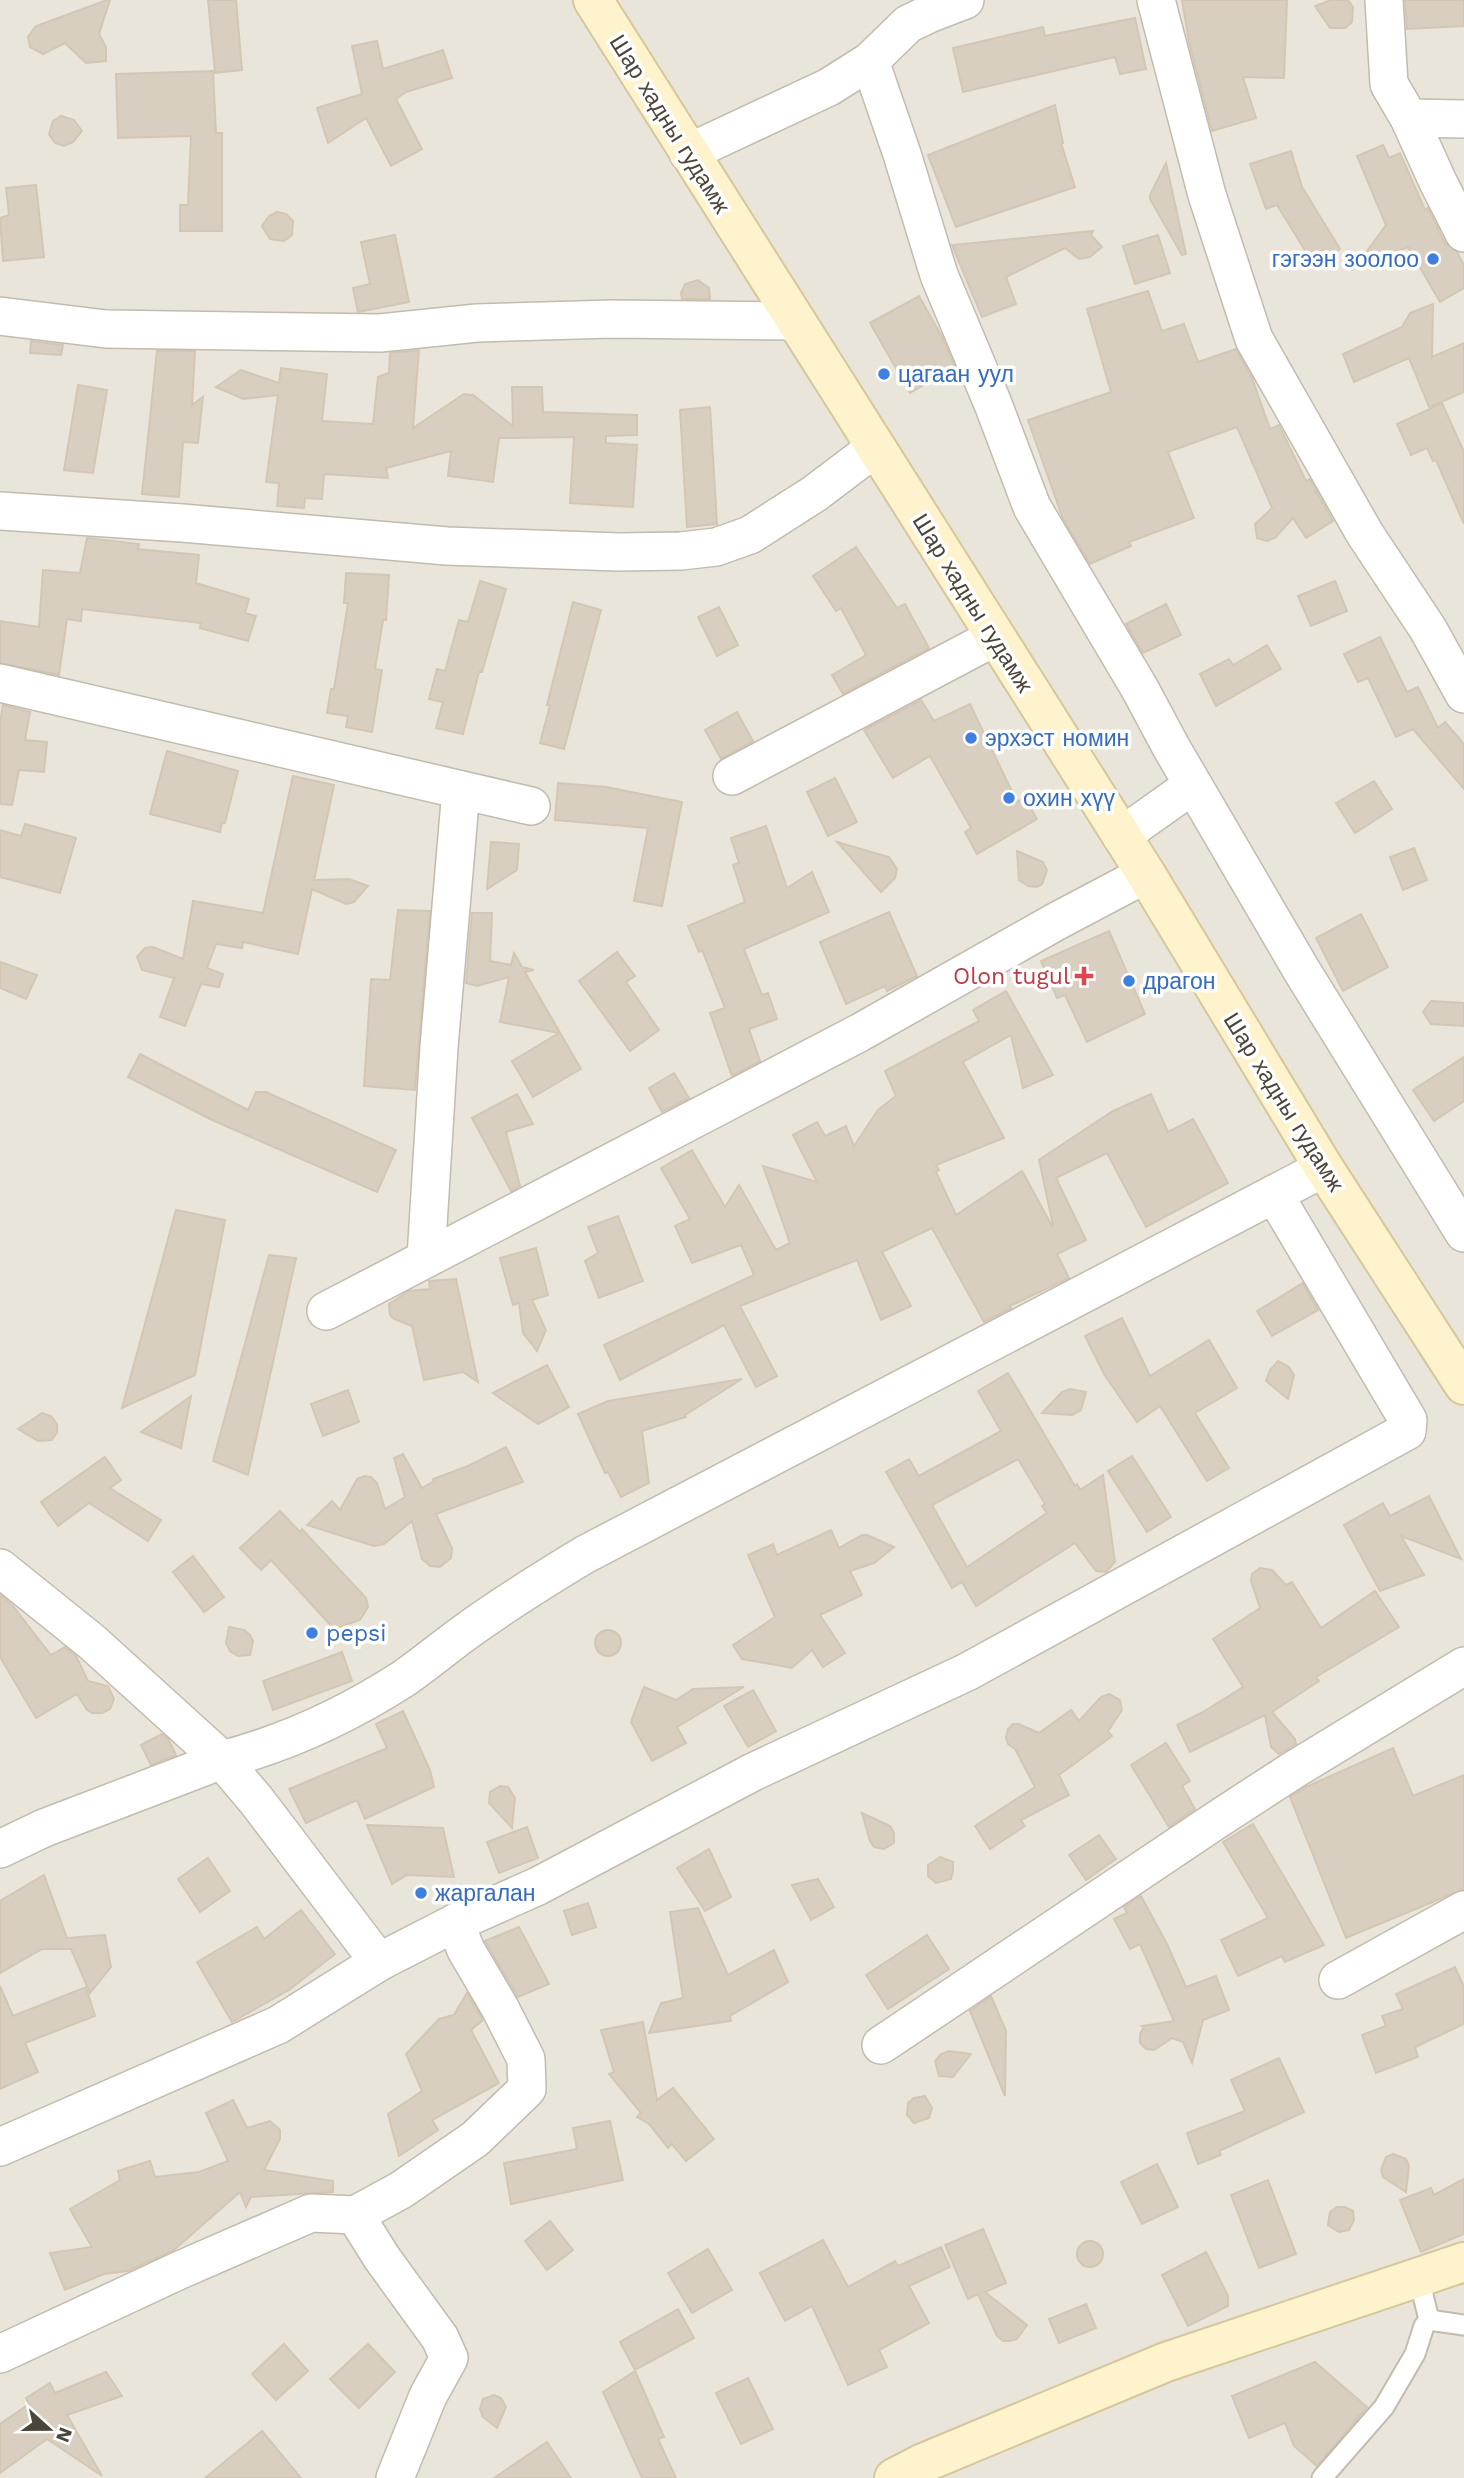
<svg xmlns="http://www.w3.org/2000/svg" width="1464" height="2478" font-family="'Work Sans',sans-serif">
<rect width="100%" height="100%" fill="#f6f3ec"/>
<!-- residential -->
<rect fill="#eae5da" x="0" y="0" width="1464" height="2478"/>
<!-- building -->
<g fill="#d8cfc1" stroke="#d3c7b4" stroke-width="2" fill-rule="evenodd">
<path d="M107,0h3l-11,34 7,13v14l-20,2 -21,-20 -22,11 -13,-7 -2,-10 8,-11z"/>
<path d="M208,0h28l6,70 -27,3z"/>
<path d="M1182,0h105l-3,78 -41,-1 13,41 -44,13 -23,-89z"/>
<path d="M1331,0h17l5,7 -1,15 -7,6h-15l-15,-22z"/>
<path d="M1405,0h59v26l-57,3z"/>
<path d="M1135,18l11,51 -26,5 -5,-17 -152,35 -10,-44 90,-21 2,9z"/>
<path d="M377,41l6,28 60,-19 9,28 -46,14 -10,7 26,50 -31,17 -25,-48 -38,25 -11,-35 45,-14 -10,-48z"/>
<path d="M213,71l3,62h6v98h-42v-26h8l3,-69 -73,2 -2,-64z"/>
<path d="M1055,105l8,38h-2l14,44 -119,40 -28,-72z"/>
<path d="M61,116l13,4 8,11 -9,11 -9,4 -9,-3 -6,-9 4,-13z"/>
<path d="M1383,145l6,13 11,-5 25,57 3,-2 17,35 12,9 7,13v23l-24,14 -32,-55 -54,22 32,-44 -29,-69z"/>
<path d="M1291,151l11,36 38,62 -26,16 -37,-60 -11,4 -16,-45z"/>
<path d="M1166,163l20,91 -4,1 -32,-56v-4z"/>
<path d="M36,185l8,72 -41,4 -3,-43 9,-3 -3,-27z"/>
<path d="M277,212l9,2 7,7 -1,14 -8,6 -14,-2 -8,-13 7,-10z"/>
<path d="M1093,231l-2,4 11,12 -12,10 -11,2 -14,-11 -59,29 10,27 -34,13 -30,-72z"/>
<path d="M395,235l14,67 -51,10 -5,-24 17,-4 -9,-42z"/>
<path d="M1158,235l12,38 -35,11 -12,-38z"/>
<path d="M698,280l11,8 1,11h-28l-1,-6 4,-9z"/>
<path d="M1148,291l14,40 22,-7 14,38 38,-13 16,29 18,51 9,-4 27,56 4,-2 7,12 -3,3 3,-2 16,29 -27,17 -13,-20 -18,20 -8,3 -10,-3 -2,-14 17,-16 -35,-81 -69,25 26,66 -65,24 2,4 -41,18 -27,-45 -35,-99 83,-28 -24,-83z"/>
<path d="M919,296l23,41 13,30 -45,26 -40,-70z"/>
<path d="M1433,304l-1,53 32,-14v49l-32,14v2l10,-5 22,49v72l-28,-64 -3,1 -6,-13 -16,7 -14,-31 33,-15 -21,-51 -55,24 -11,-28 59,-27 8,-14z"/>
<path d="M31,341l32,4 -2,10 -31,-2z"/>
<path d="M419,350l-6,78 51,-34 9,1 40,31 -1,-39h30l1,25 94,3v20l-31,1v7l31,2 -4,62 -63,-4 4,-66 -75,1 -6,44 -45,-6 3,-25 -65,17 2,10 -64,-4 -2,25 -17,-1 -1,10 -27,-2 2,-23 -13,-1 12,-87 -35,4 -27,-12 25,-17 38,13 2,-15 46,6 -5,47 51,3 5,-47 11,-4 1,-20z"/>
<path d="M157,351h38l-3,54 11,-8 -5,46 -15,-1 -4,55 -37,-3z"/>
<path d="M78,385l29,5 -14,83 -29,-3z"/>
<path d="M710,407l7,117 -30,3 -7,-117z"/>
<path d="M87,538l52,6 -1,5 61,6 -3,28 53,16 -4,14 11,3 -8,25 -48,-13 1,-5 -119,-14 -1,12 -14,-2 -8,56 -59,-12v-42l39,6 4,-57 37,3z"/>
<path d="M856,547l41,61 8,-4 24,44 -86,46 -11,-19 34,-20 -25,-47 -5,3 -23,-35z"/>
<path d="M346,573l43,2 -3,45h-3l-8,49 7,1 -10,62 -26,-5 2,-11 -21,-3 4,-24h3l14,-86h-4z"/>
<path d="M480,581l26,8 -24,83h-3l-16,62 -27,-6 7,-26 -14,-3 8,-30 8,2 14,-51 9,2z"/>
<path d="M1335,581l12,30 -36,15 -13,-30z"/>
<path d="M573,602l28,8 -37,139 -24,-6 10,-38h-3z"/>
<path d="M1166,604l15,31 -38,18 -17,-29z"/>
<path d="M719,607l19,38 -21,11 -19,-39z"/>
<path d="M1380,637l27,55 11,-5 20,41 7,-6 19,22v45l-51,-60 -17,8 -28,-59 -10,4 -14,-28z"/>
<path d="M1267,645l14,24 -65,37 -16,-32 29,-15 4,6z"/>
<path d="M921,700l13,21 36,-17 47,98 7,-5 13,22 -60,35 -12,-22 6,-4 -41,-72 -37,22 -29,-48z"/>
<path d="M3,705l27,7 -5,28 22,2 -3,30 -25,-2 -7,35 -12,-1v-82z"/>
<path d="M737,712l16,29 -32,18 -16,-29z"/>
<path d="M167,751l71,20 -13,52h-3l-2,9 -70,-18z"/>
<path d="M293,776l41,9 -20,95 35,-1 19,7 -14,16 -8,2 -34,-15 -14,65 -55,-12 -1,6 -26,-4 -9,24 16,6 -4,13 -18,-3 -16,42 -25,-9 14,-39 -32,-8 -5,-13 8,-9 8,-1 30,12 10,-58 70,12z"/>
<path d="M835,778l22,44 -29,14 -21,-44z"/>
<path d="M1374,781l18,28 -37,24 -19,-30z"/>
<path d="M558,783l48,4 76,15 -20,104 -28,-5 14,-73 -93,-8z"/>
<path d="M25,824l51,14 -16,55 -60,-16v-47l21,6z"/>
<path d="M766,826l21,62 25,-16 17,40 -85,37 18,46 6,-2 9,26 -28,10 11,32 -28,15 -22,-63 15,-5 -23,-58 -3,2 -11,-26 57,-24 -12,-37 6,-2 -8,-25z"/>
<path d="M491,842l28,2 -2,26 -30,19z"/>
<path d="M837,842l52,15 8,12 -2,9 -14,14z"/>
<path d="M1414,848l13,32 -24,10 -13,-33z"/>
<path d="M1017,851l26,11 4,8 -5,14 -5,3 -9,-1 -9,-6z"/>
<path d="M398,910l32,1 -15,179 -51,-4 7,-107 19,1z"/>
<path d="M889,912l28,64 -30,15 -2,-5 -39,18 -26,-62z"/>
<path d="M472,913h20l-2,48 21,4 3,-12 8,14 12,3 -9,2 56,97 -48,28 -21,-36 47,-28 -59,-11 9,-45 -32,9 -11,-3z"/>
<path d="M1361,914l27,53 -45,24 -27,-53z"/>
<path d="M1109,931l36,83 -58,28 -22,-47 -8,3 -16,-37z"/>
<path d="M617,952l18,24 -9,6 33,48 -29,21 -51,-70z"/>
<path d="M0,962l37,13 -11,24 -26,-11z"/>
<path d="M1006,991l47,84 -30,13 -12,-53 -48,27 41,76 -68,27 3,5 -3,2 20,43 66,-44 30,55 1,-1 -14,-65 74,-49 38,-17 17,38 25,-13 35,64 -82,44 -39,-74 -51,25 30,62 -29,14 12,24 -59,28 1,2 -27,14 -52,-94 -50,24 29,54 -30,14 -24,-60 -117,46 37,70 -21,11 -32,-62 -104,55 -16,-35 150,-70 -13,-30 -49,18 -17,-37 15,-7 -29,-51 31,-18 33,57 14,-22 37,65 14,-7 -27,-77 54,16 -24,-47 24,-13 8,14 21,-10 8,20 24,-36 18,-14 -11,-25 94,-50 -6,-11z"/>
<path d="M1431,1001l33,2v23l-33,-2 -8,-12z"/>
<path d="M140,1054l108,56 8,-18h10l130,58 -19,42 -165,-72 -84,-43z"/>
<path d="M1464,1057v44l-30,20 -21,-31z"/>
<path d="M674,1073l15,25 -27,14 -13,-24z"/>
<path d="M517,1094l16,30 -27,8 14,54 -9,5 -39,-73z"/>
<path d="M176,1210l49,10 -30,155 -73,33z"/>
<path d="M618,1216l25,65 -44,17 -14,-37 13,-8 -10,-26z"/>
<path d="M536,1248l12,47 -16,5 14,30 -9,21 -14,-18 -4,-30 -6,2 -13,-47z"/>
<path d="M269,1255l27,3 -48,217 -35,-14z"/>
<path d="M456,1279l22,103 -15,-10 -39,8 -12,-54 -18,-7 -4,-4 -1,-11 20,-13 21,-2 -1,-8z"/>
<path d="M1303,1283l15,27 -46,26 -15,-25z"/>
<path d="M1122,1318l28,58 59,-36 28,48 -42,25 34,55 -22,13 -47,-75 -23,16 -33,-48 -19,-38z"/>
<path d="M1278,1361l11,6 5,8 -6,24 -22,-18 4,-11z"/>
<path d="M547,1365l22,42 -31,17 -45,-31z"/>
<path d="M1008,1373l67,113 2,-2 3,6 23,-15 12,87 -9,10 -10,-1 -21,-28 -99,63 -14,-24 -10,6 -66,-116 23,-13 10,17 82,-45 -23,-40zM1018,1459l27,45 -3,2 5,7 -80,54 -35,-62z"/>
<path d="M742,1379l-57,36 1,2 -44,14 7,52 -28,14 -13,-25 -3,1 -27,-59 30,-13z"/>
<path d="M1070,1389l16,3 -5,18 -9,5 -30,-2 20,-21z"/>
<path d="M348,1390l11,32 -36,14 -12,-32z"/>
<path d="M191,1396l-10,52 -40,-16z"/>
<path d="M42,1413l9,3 6,8v8l-5,8 -14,1 -20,-12z"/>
<path d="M506,1447l17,35 -87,32 16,34 -1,10 -11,9 -10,-1 -8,-7 -10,-38 -28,23 -10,2 -67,-21 25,-24 8,9 17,-31 7,-3 7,1 6,6 8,26 20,-12 -11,-39 9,-4 19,34 12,-7 -1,-2 35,-13z"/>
<path d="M1132,1456l39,61 -24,15 -39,-61z"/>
<path d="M105,1457l16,23 -11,8 51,32 -13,21 -59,-38 -31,23 -17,-24z"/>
<path d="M1429,1496l32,63 -60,-23 23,39 -44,16 -36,-66 39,-22 7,13z"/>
<path d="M280,1511l20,21 2,-3 64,69 2,9 -8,13 -26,9 -63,-69 -10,10 -21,-22z"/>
<path d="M831,1530l8,18 23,-13h5l27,12 -20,16 -24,8 12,24 -42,20 25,38 -22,14 -11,-17 -20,18 -50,-9 -9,-14 42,-28 -27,-62 25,-11 4,11z"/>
<path d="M193,1556l31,41 -20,15 -31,-40z"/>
<path d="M1260,1568l12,2 14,15 6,-3 29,46 54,-37 24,36 -83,50 3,4 -47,31 23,27 1,5 -17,10 -8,-7 -6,-32 -75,37 -13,-27 26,-13 40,-25 -30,-48 47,-31 -9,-27 1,-7z"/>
<path d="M0,1595l12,10 39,50 14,-8 11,9 12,25 20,5 6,13 -4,10 -8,4h-10l-5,-3 -10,-16 -41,24 -36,-61z"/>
<path d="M229,1627l15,3 6,5 3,6 -3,14 -12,1 -8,-5 -4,-8z"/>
<circle cx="608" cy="1643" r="13"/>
<path d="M342,1652l10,29 -79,29 -10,-29z"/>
<path d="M644,1687l32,13 17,-11 51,-2 -67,40 9,16 -34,18 -21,-39z"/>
<path d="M753,1690l23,41 -28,16 -24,-41z"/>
<path d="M1109,1694l11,6 2,10 -14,21 4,5 -53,39 10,20 -48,25 4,6 -35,23 -15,-23 60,-39 -20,-38 -7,-5 -2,-6 2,-9 5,-5h6l20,9 32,-23 8,11 22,-24z"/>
<path d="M403,1711l27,59 4,17 -69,32 -8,-19 -51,23 -17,-34 98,-41 -11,-24z"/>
<path d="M162,1734l6,5 8,16 -25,10 -10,-20z"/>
<path d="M1166,1743l24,38 -8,5 13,23 -26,18 -38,-62z"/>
<path d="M1393,1748l20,48 51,-21v114l-118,49 -56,-141 16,-10z"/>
<path d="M500,1786l8,1 7,11 -3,30 -23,-25 1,-11z"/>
<path d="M862,1813l28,13 4,7v10l-10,6 -10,-2 -4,-6z"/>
<path d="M1253,1824l71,121 -39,17 -3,-6 -44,20 -17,-36 47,-22 -45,-76z"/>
<path d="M367,1825l76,3 11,49 -47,-2 -15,9z"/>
<path d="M527,1827l11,31 -39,15 -12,-31z"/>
<path d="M1099,1835l17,24 -30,21 -17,-25z"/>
<path d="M709,1849l22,48 -26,14 -28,-43z"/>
<path d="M940,1857l13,5v9l-2,8 -15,4 -8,-7v-11z"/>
<path d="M208,1858l22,33 -30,21 -22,-33z"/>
<path d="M44,1875l23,63 38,-3 6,32 -21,26 -19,-44h-29l-42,24v-72z"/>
<path d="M818,1879l16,28 -23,13 -19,-35z"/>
<path d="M1141,1896l26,48 19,43 30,-11 13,34 -26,10 -11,43 -9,-21 -11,-4 -18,12 -8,-1 -6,-6v-9l4,-7 -2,-1 32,-5 -34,-77 -10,5 -16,-30 13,-6 -3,-6z"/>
<path d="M588,1903l8,24 -24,8 -8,-24z"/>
<path d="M698,1908l30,67 46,-25 14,32 -58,34 1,5 -82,12 12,-30 22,-5 -13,-86z"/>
<path d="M301,1910l34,44 -46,36 -57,32 -35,-60 60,-35 7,12z"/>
<path d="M519,1927l30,57 -31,13 -33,-56z"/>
<path d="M927,1935l22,34 -61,40 -22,-34z"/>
<path d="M1455,1967l9,20v37l-49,23 3,10 -42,16 -14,-38 24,-9 -4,-10 21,-7 -7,-15z"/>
<path d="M0,1986l13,30 73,-29 9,29 -70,27 13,29 -38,17z"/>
<path d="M467,1993l16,27 -12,10 28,53 -67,37 6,10 -39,26 -11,-42 34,-23 -16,-37 33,-35 15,-4z"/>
<path d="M991,1996l15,35 -1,65 -35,-85z"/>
<path d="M643,2022l14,78 16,-12 41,51 -28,22 -14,-17 -4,4 -19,-24 -12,-7 4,-4 -32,-39 5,-2 -13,-42z"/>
<path d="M949,2051l22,3 -18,23 -14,-1 -4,-15 6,-7z"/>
<path d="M1279,2058l25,54 -85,39 2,4 -23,9 -11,-31 58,-22 -14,-31z"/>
<path d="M925,2096l7,12 -3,10 -15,5 -7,-8 1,-12 6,-5z"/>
<path d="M233,2100l14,28 23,-7 10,9v9l-16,31 69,11v11l-82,5 -5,10 -6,-15 -66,58 -46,21 -24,3 -39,16 -15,-37 42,-6 -22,-38 50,-29 -2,-9 32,-10 5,16 44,-5 29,-11 -22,-48z"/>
<path d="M610,2121l13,59 -112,24 -7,-41 73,-14 -4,-21z"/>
<path d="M1393,2154l13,5 3,7 -3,26 -23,-15 -2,-7 5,-13z"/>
<path d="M1157,2164l21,43 -36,17 -21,-42z"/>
<path d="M1464,2179v55l-43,18 -21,-52 31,-12 3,7z"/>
<path d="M1268,2180l28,74 -37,14 -28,-73z"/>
<path d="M1337,2207h8l8,4 1,9 -5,10 -10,2 -11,-7 2,-13z"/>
<path d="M550,2221l23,29 -26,20 -22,-29z"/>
<path d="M983,2229l23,54 -21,9 42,33 -10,14 -7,2h-7l-6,-5 -19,-42 -10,5 -23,-54z"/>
<path d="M823,2240l25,47 47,-26 3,5 43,-19 9,20 -41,19 20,37 -50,27 8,17 -39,18 -36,-79 -27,15 -25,-48z"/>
<circle cx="1090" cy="2254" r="13"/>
<path d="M708,2249l24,41 -40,23 -24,-40z"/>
<path d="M1206,2252l22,44v10l-40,20 -26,-51z"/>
<path d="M1086,2304l10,24 -37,15 -10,-24z"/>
<path d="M678,2309l16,29 -59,32 -15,-28z"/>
<path d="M284,2344l24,27 -32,29 -24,-26z"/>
<path d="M368,2344l27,28 -36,36 -29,-29z"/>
<path d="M1315,2362l52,45 -50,59 -23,-20 -9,-23 -36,15 -17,-42z"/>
<path d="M635,2371l29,66 -6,2 18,39h-34l-39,-86z"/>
<path d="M106,2372l16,24 -55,19 35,61 -55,-37 -47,34v-49l29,-20 -3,-6 24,-15 5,10z"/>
<path d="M748,2378l25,51 -32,15 -25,-51z"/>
<path d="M494,2395l7,3 5,9 -9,21 -14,-11 -3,-8 3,-10z"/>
<path d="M262,2431l39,47h-96z"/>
<path d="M547,2442l24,36h-77z"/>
</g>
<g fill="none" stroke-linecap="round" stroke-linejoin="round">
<!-- lane casing -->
<g stroke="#c2bbae" stroke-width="23">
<g id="lane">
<path d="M1429,2320l35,5"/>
<path d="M1322,2478l62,-71 31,-53 9,-28 5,-6 -10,-42"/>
</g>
</g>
<!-- street casing -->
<g stroke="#c2bbae" stroke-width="40">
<g id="street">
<path d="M1156,0l51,195 47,144 111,195 63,95 36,65"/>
<path d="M1384,0l5,84 20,34 55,1"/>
<path d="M870,61l32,93 37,121 54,129 39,103 108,182 31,58 131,224 162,262"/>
<path d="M1409,118l29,64 26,51"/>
<path d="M688,153l141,-66 41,-26 38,-37 23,-11 34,-13"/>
<path d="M0,316l106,13 274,4 97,-10 135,-4 183,2"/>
<path d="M0,511l182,12 265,23 172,6 62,-1 35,-4 34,-12 64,-41 61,-46"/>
<path d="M0,683l531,123"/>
<path d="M732,776l263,-139"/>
<path d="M1121,836l72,-51"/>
<path d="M426,1258l13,-211 22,-257"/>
<path d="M326,1311l533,-278 198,-112 89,-47"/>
<path d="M0,1568l92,74 130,118c65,-17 125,-45 181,-81 22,-15 43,-33 64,-48 38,-28 78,-52 117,-76l740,-387"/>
<path d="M0,1849l44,-21 178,-68 34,40 123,162"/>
<path d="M1338,1980l126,-70"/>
<path d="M881,2045l337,-226 77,-50 169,-103"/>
<path d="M0,2147l278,-122 101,-63 76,-39 83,-37 215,-114 214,-100 440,-241 1,-11 -134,-226"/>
<path d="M355,2215l27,43 58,80 9,20 -21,38 -33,82"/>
<path d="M0,2354l180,-84 131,-57 44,2 46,-25 74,-51 52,-50 -1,-30 -26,-51 -34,-58 -11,-27"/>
</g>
</g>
<!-- secondary casing -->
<g stroke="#d6c79b" stroke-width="42">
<g id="secondary">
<path d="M593,0l553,874 178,294 140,217"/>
<path d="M894,2478l27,-14 245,-102 298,-100"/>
</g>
</g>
<!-- lane -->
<use href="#lane" stroke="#fff" stroke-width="19"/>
<!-- street -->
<use href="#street" stroke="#fff" stroke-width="37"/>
<!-- secondary -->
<use href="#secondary" stroke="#fff3cd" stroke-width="38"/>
</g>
<!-- markers -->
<g fill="#3f7fe0" stroke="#fff" stroke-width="2.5">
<circle cx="1433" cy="259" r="7"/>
<circle cx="884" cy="374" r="7"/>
<circle cx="971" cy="738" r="7"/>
<circle cx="1009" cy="798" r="7"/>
<circle cx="1129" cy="981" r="7"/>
<circle cx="312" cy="1633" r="7"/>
<circle cx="421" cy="1893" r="7"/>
</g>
<path fill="#e0444e" stroke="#fff" stroke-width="2.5" d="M1080.5 965.5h7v7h7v7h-7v7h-7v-7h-7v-7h7z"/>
<g text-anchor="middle" stroke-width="7" stroke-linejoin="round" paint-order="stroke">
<!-- street labels -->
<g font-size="23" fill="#4b4439" stroke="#fff">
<text transform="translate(670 124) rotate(58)" y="8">Шар хадны гудамж</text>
<text transform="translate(973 603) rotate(58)" y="8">Шар хадны гудамж</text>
<text transform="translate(1284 1102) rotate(58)" y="8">Шар хадны гудамж</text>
</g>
<!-- shop labels -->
<g font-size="23" fill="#366cbe" stroke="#fff" text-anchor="start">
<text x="1419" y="267" text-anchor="end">гэгээн зоолоо</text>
<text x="898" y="382">цагаан уул</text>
<text x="985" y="746">эрхэст номин</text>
<text x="1023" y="806">охин хүү</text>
<text x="1143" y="989">драгон</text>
<text x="326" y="1641">pepsi</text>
<text x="435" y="1901">жаргалан</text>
</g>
<!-- health labels -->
<g font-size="23" fill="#be3a42" stroke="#fff" text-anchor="end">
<text x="1070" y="984">Olon tugul</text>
</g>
</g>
<!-- north arrow -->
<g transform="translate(49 2429) rotate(111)" stroke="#ffffff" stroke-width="5" paint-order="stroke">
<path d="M0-5L12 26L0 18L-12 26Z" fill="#4b4439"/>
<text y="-10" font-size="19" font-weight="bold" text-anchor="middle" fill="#4b4439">N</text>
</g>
</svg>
